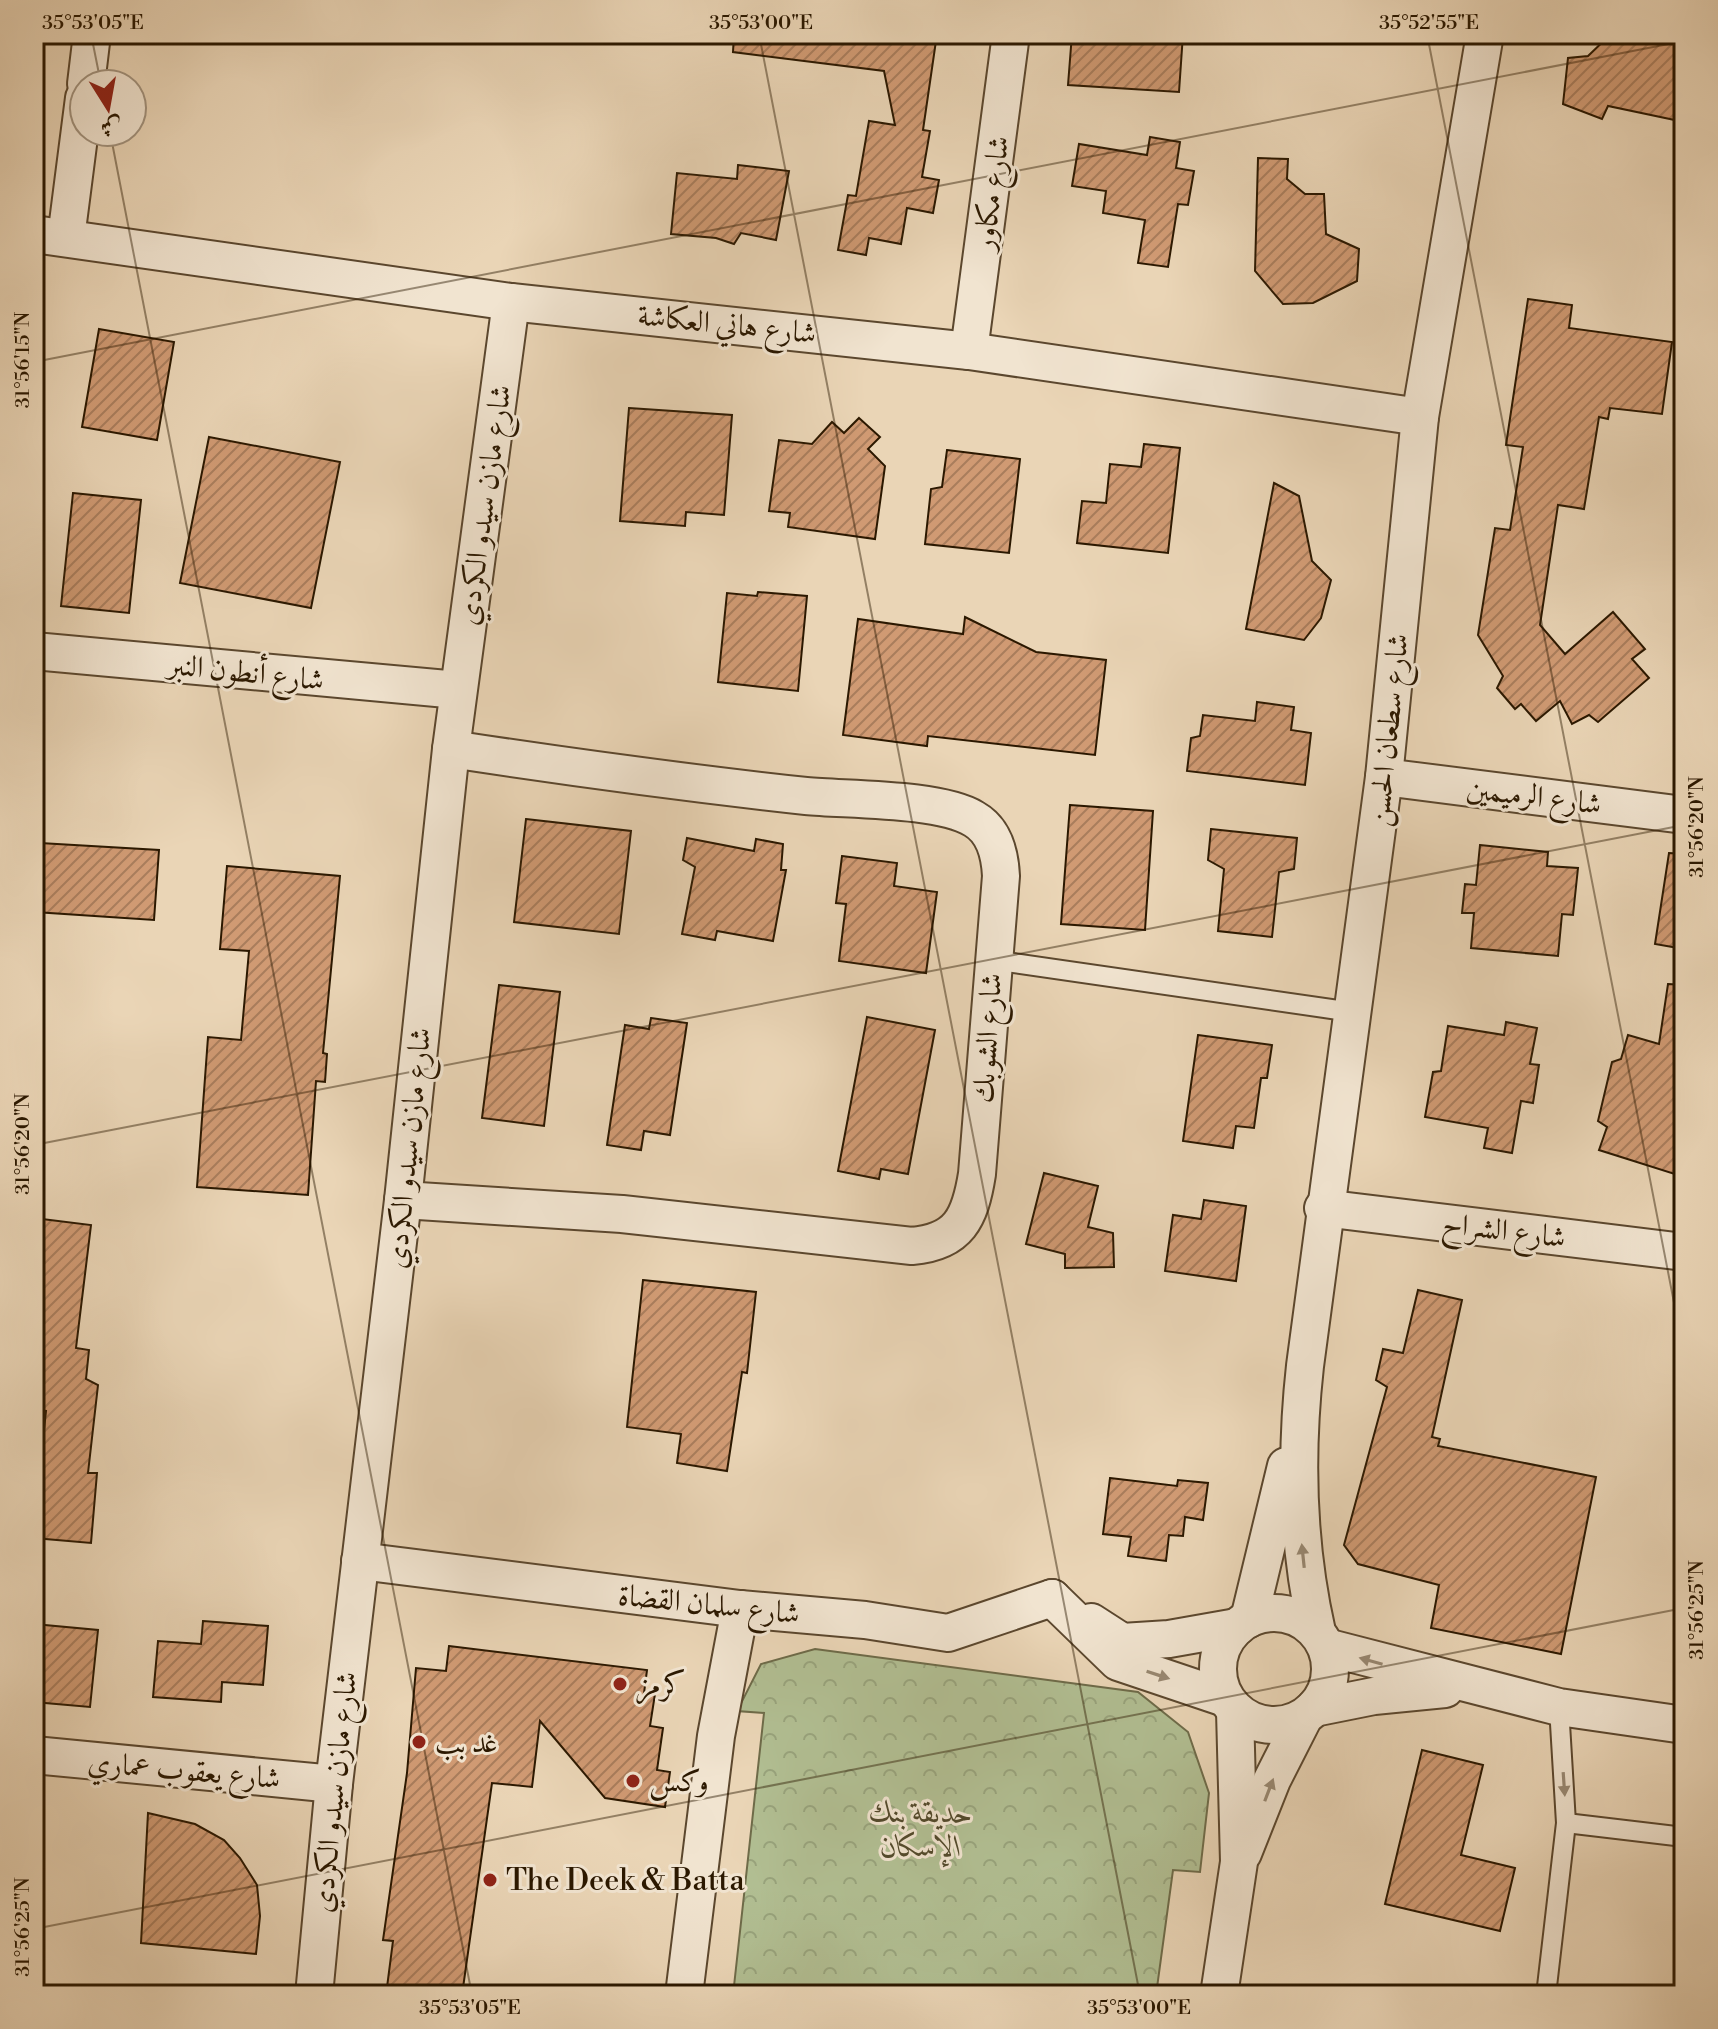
<svg xmlns="http://www.w3.org/2000/svg" width="1718" height="2029" font-family="'Libre Bodoni',Amiri,serif">
<defs>
<pattern id="park-crowns" width="20" height="18" patternUnits="userSpaceOnUse" patternTransform="scale(2)"><rect width="20" height="18" fill="#b1be92"/><path d="M2 6a3 3 0 1 1 6 0M12 15a3 3 0 1 1 6 0" fill="none" stroke="#98a37c"/></pattern>
<pattern id="building-hatch" width="6" height="6" patternUnits="userSpaceOnUse" patternTransform="scale(2)"><rect width="6" height="6" fill="#d09a73"/><path d="M-1 1l2-2M0 6l6-6M5 7l2-2" fill="none" stroke="#a97d5c"/></pattern>
</defs>
<rect width="100%" height="100%" fill="#ead5b6"/>
<filter id="stains"><feTurbulence type="fractalNoise" baseFrequency=".0025" numOctaves="4"/><feColorMatrix values="0 0 0 0 .2 0 0 0 0 .09 0 0 0 0 .02 0 0 0 .5 -.17"/></filter>
<radialGradient id="worn" r=".72"><stop offset=".6" stop-color="#630" stop-opacity="0"/><stop offset="1" stop-color="#630" stop-opacity=".3"/></radialGradient>
<!-- park -->
<path fill="url(#park-crowns)" stroke="#6e6b49" stroke-width="2" d="M815,1649l323,43 50,40 21,61 -9,79 -27,-2 -17,125h-444v-8l22,-1 30,-273 -27,-2 24,-47z"/>
<!-- building -->
<g fill="url(#building-hatch)" stroke="#2b1800" stroke-width="2">
<path d="M734,34h203l-14,96 7,1 -8,46 17,3 -6,33 -26,-5 -6,36 -32,-6 -3,17 -28,-5 10,-55 8,1 13,-75 26,4 -11,-54 -151,-19z"/>
<path d="M1072,34h111l-4,58 -111,-7z"/>
<path d="M1611,34h73v88l-76,-16 -6,13 -39,-15 5,-46 20,-2z"/>
<path d="M1150,137l30,5 -4,26 18,3 -6,34 -10,-1 -10,63 -30,-4 7,-43 -42,-7 3,-22 -34,-5 7,-42 68,11z"/>
<path d="M1258,158l30,1 -1,20 18,15h19l2,40 33,15 -2,32 -44,22 -30,1 -28,-33z"/>
<path d="M738,165l51,6 -13,69 -35,-7 -7,11 -18,-6 -45,-4 6,-61 60,6z"/>
<path d="M1528,299l44,6 -3,23 103,14 -10,72 -52,-6 -2,11 -9,-2 -15,92 -26,-4 -18,120 25,29 48,-42 32,37 -13,10 17,19 -51,44 -9,-7 -17,9 -12,-23 -24,20 -15,-17 -6,5 -18,-21 6,-12 -25,-41 17,-107 15,2 13,-83 -17,-2z"/>
<path d="M99,329l75,13 -17,98 -75,-13z"/>
<path d="M629,408l103,7 -8,100 -38,-3 -1,14 -65,-5z"/>
<path d="M859,418l21,19 -12,12 17,17 -10,73 -87,-12 2,-14 -21,-2 10,-71 33,4 20,-22 12,11z"/>
<path d="M209,437l131,25 -29,146 -131,-25z"/>
<path d="M1144,444l36,4 -12,105 -91,-10 5,-42 24,2 4,-39 31,3z"/>
<path d="M947,450l73,9 -11,94 -84,-9 6,-55 11,-2z"/>
<path d="M1274,483l25,13 13,65 19,19 -10,38 -17,22 -58,-11z"/>
<path d="M73,493l68,7 -12,113 -68,-7z"/>
<path d="M758,592l49,4 -9,95 -80,-9 9,-89 30,3z"/>
<path d="M965,617l71,35 70,8 -11,95 -167,-19 -1,10 -84,-11 15,-116 105,15z"/>
<path d="M1257,702l37,5 -3,23 20,3 -6,52 -118,-14 4,-33 9,-2 3,-21 52,6z"/>
<path d="M1070,805l83,6 -8,119 -84,-6z"/>
<path d="M526,819l105,12 -12,103 -105,-12z"/>
<path d="M1211,829l86,9 -3,31 -15,3 -7,65 -54,-6 6,-62 -16,-9z"/>
<path d="M687,838l67,13 2,-12 27,5 -2,26h5l-13,71 -56,-10 -2,9 -33,-6 13,-67 -12,-7z"/>
<path d="M40,843l119,7 -5,70 -119,-8z"/>
<path d="M1480,845l68,7 -1,14 31,2 -5,47 -11,-1 -4,42 -87,-8 3,-35h-12l3,-29 11,1z"/>
<path d="M1669,853l15,1v95l-29,-5z"/>
<path d="M842,856l55,7 -3,23 43,6 -11,81 -87,-12 7,-57 -10,-1z"/>
<path d="M227,866l113,10 -17,177 4,1 -2,28 -9,-1 -8,114 -111,-8 11,-150 33,3 8,-89 -29,-2z"/>
<path d="M1668,984l16,1v192l-85,-27 8,-23 -9,-6 14,-59 9,-3 7,-24 31,9z"/>
<path d="M499,985l61,7 -16,134 -62,-8z"/>
<path d="M867,1017l68,13 -27,144 -27,-5 -2,10 -41,-8z"/>
<path d="M651,1018l36,5 -17,112 -26,-4 -3,19 -34,-5 18,-120 24,4z"/>
<path d="M1506,1022l31,6 -7,36 9,1 -6,38 -12,-2 -9,52 -28,-5 4,-20 -63,-11 8,-45 8,-1 7,-45 56,9z"/>
<path d="M1198,1035l74,10 -5,33h-6l-7,50 -18,-2 -3,22 -50,-7z"/>
<path d="M1044,1173l54,13 -10,41 25,6 1,34 -49,1v-14l-39,-10z"/>
<path d="M1204,1200l42,6 -10,75 -71,-10 8,-56 28,4z"/>
<path d="M34,1218l57,7 -15,123 13,2 -3,29 12,6 -10,88h9l-6,70 -57,-5v-70h6l6,-57 -12,-1z"/>
<path d="M643,1280l113,12 -9,81 -5,-1 -15,99 -50,-8 4,-29 -54,-7z"/>
<path d="M1418,1290l44,10 -30,137 8,2 -2,7 158,31 -35,177 -130,-26 8,-43 -81,-21 -14,-19 43,-158 -11,-7 7,-31 20,4z"/>
<path d="M1110,1478l67,8 1,-6 30,3 -5,37 -18,-3 -2,19 -14,-1 -3,26 -38,-5 3,-19 -28,-3z"/>
<path d="M203,1621l65,5 -5,59 -41,-3 -1,20 -68,-5 5,-56 43,3z"/>
<path d="M34,1624l64,6 -8,77 -56,-5z"/>
<path d="M449,1646l198,24 -3,23 11,1 -5,32 13,2 -6,42 13,2 -5,35 -60,-9 -65,-77 -8,66 -40,-4 -30,212h-76l7,-54 -10,-1 24,-167 9,-105 30,3z"/>
<path d="M1422,1750l61,15 -22,90 54,13 -15,63 -115,-27z"/>
<path d="M148,1813l47,11 29,16 16,18 17,27 3,31 -4,38 -115,-11z"/>
</g>
<g fill="none" stroke-linecap="round" stroke-linejoin="round">
<!-- lane casing -->
<g stroke="#5b472e" stroke-width="22">
<g id="lane">
<path d="M993,960l359,52"/>
<path d="M1566,1823l118,14"/>
<path d="M1546,1995l20,-172 -7,-116"/>
</g>
</g>
<!-- street casing -->
<g stroke="#5b472e" stroke-width="40">
<g id="street">
<path d="M86,84l6,-50"/>
<path d="M34,234l477,68 458,49 451,66"/>
<path d="M66,238l18,-140"/>
<path d="M969,351l42,-317"/>
<path d="M34,651l424,39"/>
<path d="M1384,777l300,38"/>
<path d="M403,1200l219,14 290,32c47,-4 58,-28 65,-72l24,-298c-1,-21 -6,-45 -27,-57 -35,-21 -125,-19 -168,-23 -119,-13 -237,-29 -355,-47"/>
<path d="M1323,1208l361,44"/>
<path d="M360,1561l380,48 125,11 83,13 104,-35"/>
<path d="M1052,1598l66,64 107,36"/>
<circle cx="1274" cy="1669" r="56"/>
<path d="M1249,1619l37,-153"/>
<path d="M1091,1622l31,20 47,-3 68,-12"/>
<path d="M1317,1632c-20,-88 -22,-176 -12,-266l79,-589 36,-360 65,-383"/>
<path d="M1326,1647l233,60 125,18"/>
<path d="M1314,1708l60,-12 71,-7"/>
<path d="M34,1755l300,29"/>
<path d="M1243,1853l29,-73 32,-63"/>
<path d="M314,1995l20,-211 69,-584 48,-451 60,-447"/>
<path d="M684,1995l32,-259 24,-127"/>
<path d="M1219,1995l20,-133 -4,-151"/>
</g>
</g>
<!-- lane -->
<use href="#lane" stroke="#f1e4d0" stroke-width="18"/>
<!-- street -->
<use href="#street" stroke="#f1e4d0" stroke-width="36"/>
</g>
<!-- one-way arrows -->
<defs><path id="oneway-solid" d="M-6-.8H1V-3.2L6.5 0L1 3.2V.8H-6Z" transform="scale(2)"/></defs>
<g fill="#988872">
<use href="#oneway-solid" transform="translate(1303 1556) rotate(-96)"/>
<use href="#oneway-solid" transform="translate(1371 1661) rotate(-164)"/>
<use href="#oneway-solid" transform="translate(1158 1675) rotate(18)"/>
<use href="#oneway-solid" transform="translate(1564 1784) rotate(86)"/>
<use href="#oneway-solid" transform="translate(1269 1790) rotate(-69)"/>
</g>
<!-- ticks -->
<path fill="none" stroke="#2b1800" stroke-width="2" stroke-opacity="0.45" d="M91,34l10,50M759,34l381,1961M1427,34l257,1320M110,132l362,1863M34,362l1650,-321M34,1145l1650,-320M34,1929l1650,-321"/>
<!-- markers -->
<g fill="#8f2418" stroke="#f1e4d0" stroke-width="3">
<circle cx="620" cy="1684" r="8"/>
<circle cx="419" cy="1742" r="8"/>
<circle cx="633" cy="1781" r="8"/>
<circle cx="490" cy="1880" r="8"/>
</g>
<g text-anchor="middle" stroke-width="6" stroke-linejoin="round" paint-order="stroke">
<!-- street labels -->
<g font-size="30" fill="#2b1800" stroke="#f1e4d0">
<text transform="translate(991 193) rotate(-82)" y="10">شارع مكاور</text>
<text transform="translate(727 324) rotate(6)" y="10">شارع هاني العكاشة</text>
<text transform="translate(484 505) rotate(-82)" y="10">شارع مازن سيدو الكردي</text>
<text transform="translate(246 672) rotate(6)" y="10">شارع أنطون النبر</text>
<text transform="translate(1388 730) rotate(-84)" y="10">شارع سطعان الحسن</text>
<text transform="translate(1534 796) rotate(7)" y="10">شارع الرميمين</text>
<text transform="translate(987 1038) rotate(-86)" y="10">شارع الشوبك</text>
<text transform="translate(408 1148) rotate(-84)" y="10">شارع مازن سيدو الكردي</text>
<text transform="translate(1504 1230) rotate(7)" y="10">شارع الشراح</text>
<text transform="translate(709 1604) rotate(6)" y="10">شارع سلمان القضاة</text>
<text transform="translate(184 1770) rotate(5)" y="10">شارع يعقوب عماري</text>
<text transform="translate(334 1792) rotate(-84)" y="10">شارع مازن سيدو الكردي</text>
</g>
<!-- poi labels -->
<g font-size="30" fill="#2b1800" stroke="#f1e4d0" text-anchor="start">
<text x="636" y="1694">كرمز</text>
<text x="435" y="1752">غد بب</text>
<text x="649" y="1791">وكس</text>
<text x="506" y="1890">The Deek &amp; Batta</text>
</g>
<!-- park labels -->
<g font-size="30" font-style="italic" fill="#534a2c" stroke="#f1e4d0">
<text x="921" y="1822">حديقة بنك<tspan x="921" dy="34">الإسكان</tspan></text>
</g>
</g>
<!-- margin -->
<rect width="1718" height="2029" fill="none" stroke="#ead5b6" stroke-width="88"/>
<!-- north arrow -->
<g transform="translate(108 108) rotate(169)"><circle r="38" fill="#f1e4d0" stroke="#a2927d" stroke-width="2"/>
<path d="M0-6L14 30L0 20L-14 30Z" fill="#8f2418"/>
<text y="-12" font-size="22" font-weight="bold" text-anchor="middle" fill="#2b1800">ش</text>
</g>
<rect x="44" y="44" width="1630" height="1941" fill="none" stroke="#2b1800" stroke-width="3"/>
<g font-size="20" text-anchor="middle" fill="#2b1800">
<text x="93" y="29">35°53'05"E</text>
<text x="761" y="29">35°53'00"E</text>
<text x="1429" y="29">35°52'55"E</text>
<text transform="translate(22 360) rotate(-90)" y="7">31°56'15"N</text>
<text transform="translate(1696 827) rotate(-90)" y="7">31°56'20"N</text>
<text transform="translate(22 1144) rotate(-90)" y="7">31°56'20"N</text>
<text transform="translate(1696 1610) rotate(-90)" y="7">31°56'25"N</text>
<text transform="translate(22 1927) rotate(-90)" y="7">31°56'25"N</text>
<text x="470" y="2014">35°53'05"E</text>
<text x="1139" y="2014">35°53'00"E</text>
</g>
<rect width="100%" height="100%" filter="url(#stains)"/>
<rect width="100%" height="100%" fill="url(#worn)"/>
</svg>
